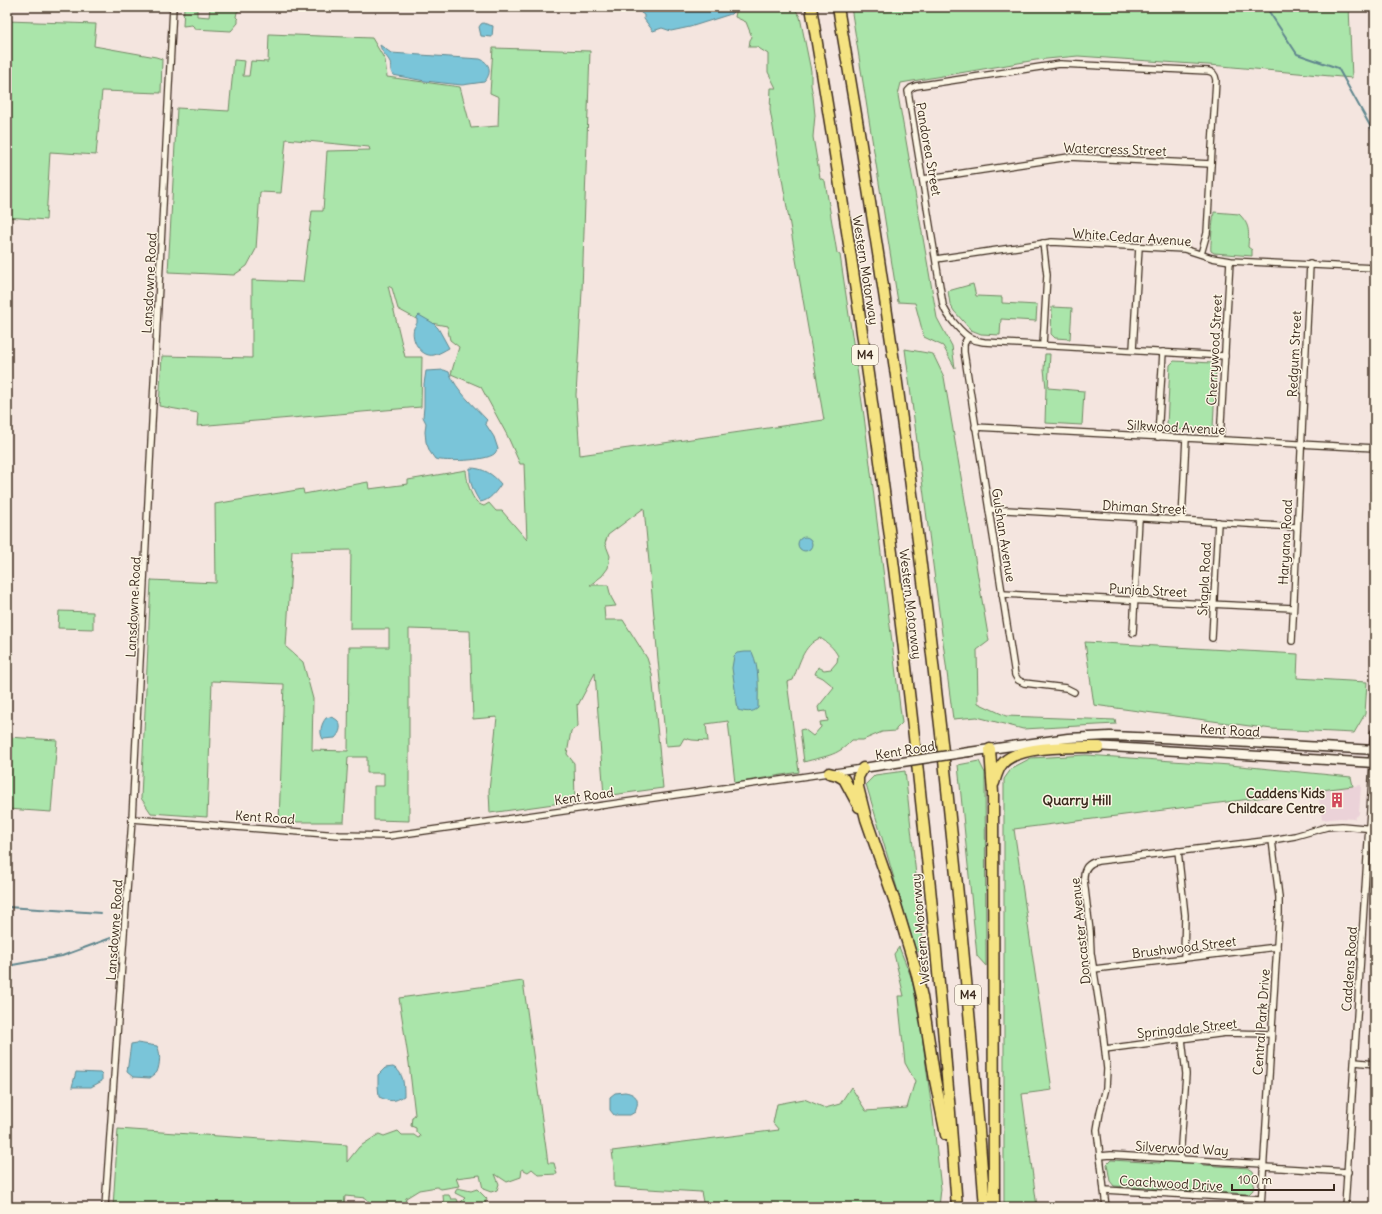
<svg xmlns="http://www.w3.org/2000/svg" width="1382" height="1214" font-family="Delius,sans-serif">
<rect width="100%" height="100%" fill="#f4e5df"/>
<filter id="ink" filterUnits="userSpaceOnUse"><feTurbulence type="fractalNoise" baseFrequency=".025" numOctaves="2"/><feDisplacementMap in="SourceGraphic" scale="8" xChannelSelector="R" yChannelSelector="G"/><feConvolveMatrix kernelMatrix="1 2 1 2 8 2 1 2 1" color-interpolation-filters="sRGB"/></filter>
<g filter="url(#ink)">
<!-- built -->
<path fill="#ebd2d8" d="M1361,785l-2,29 -5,5 -14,-1 -18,2 -4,-29z"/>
<!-- green -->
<g fill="#aae5aa" stroke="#728864" fill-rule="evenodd">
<path d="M184,7l13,1v8l12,1 1,-9 13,1 1,-2h22l-9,5 -1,5 2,2v4l-7,8 -37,-2v-2l-2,-2 -9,1z"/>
<path d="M737,7h57l6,10 11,54v14l2,11 2,19 -2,22 7,41 5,3 12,72 3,2 24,161 38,307 -6,6v2l-14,1 -19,8h-11c-15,17 -28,16 -48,22l-4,-32 4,-1 9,7 8,-9 -1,-5 8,-1 -2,-10 -7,1 -1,-5 16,-20 -11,-9 -8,-4 3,-7 6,3 7,-1 6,-7 1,-6c-4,-8 -11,-14 -18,-18 -17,7 -21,27 -27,42l-6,2 12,90 -64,11 -7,-62 -22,3 2,17 -16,-1 -8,-2 -4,7 -14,1 -22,-238 -36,27 -3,8 5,13 -2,12 -6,8 -12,9h18l3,12 5,9 -12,1 1,13h18l24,38 5,16 11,114 -59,8 -9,-123 -17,32 -1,-1 1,22 -7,5 -4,23 7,9 1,38 -85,12 -1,-22 8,-74 -24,2 -3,-88 -61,-2v192l-35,-1v-34h10v-13h-17v-16h-19l-4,65h-65l5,-138 -72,-3 -5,136 -56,-4 -10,-15 10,-218 65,3 -1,-79 88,-15 1,5 64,-12 1,7 39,-5v-4l58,-10c1,12 5,33 18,36l5,-3 7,8h6l25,29 -3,-76h-4l-13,-29 -26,-48 -30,-13 8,-27 -9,-7 -3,-14 -27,-5 -22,-12 -6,-21 -4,-2 17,71h17l-1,50 -224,19 1,-13 -39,-7 3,-50 90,2v-78l51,2 9,-71h11l4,-60 43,-1 -1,-3 -83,-8 -5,54 -21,-1 -4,57 -9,17 -13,9 -66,-3 9,-164 52,3 5,-51 11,1 -2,15h6l2,-15 17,1 1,-28 103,4 13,22 2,17 73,10 11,41 27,-2 1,-29 -9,-4 3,-45 97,3 -8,240 -6,104 4,60 244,-35 -54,-310 1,-22h5l-8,-16v-18l-11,-7h-8l1,-7 2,-3 -6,-15 -11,-5zM351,550l-1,79h39v18h-40l-1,104 -36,-1 1,-51 -10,-37 -17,-15 6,-96z"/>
<path d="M851,7h498l3,71 -130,-12 -144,-10 -42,4 -135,23 -3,12 39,223 15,28 3,22 -12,-22 -19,-9 -9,-34 -17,-1z"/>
<path d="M7,21l89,3 -2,22 62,11 6,2 -1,34 -59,-2 -6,64 -46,-3 -4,68 -39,-3z"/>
<path d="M1214,212l25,2c11,11 10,17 9,33l4,3v6l-38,-3 -3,-2c-1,-3 2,-32 3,-39z"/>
<path d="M973,284l3,12 26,1v6l35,2 -1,16 -35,-2 -1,16 -19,-1 -10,-4 -17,-19 -4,-7 -2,-13z"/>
<path d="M1052,307l20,1 -2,31 -15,-1 -4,-4z"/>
<path d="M905,349l28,5 11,23 45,264 -12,9 1,53 28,13 109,4 1,4 -93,5 -46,-12 -24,2z"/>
<path d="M1045,354h5l-2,34 36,3 -2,34 -37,-2 1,-35 -2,-19z"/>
<path d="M1174,361l38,2 4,4 -3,61 -5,3 -38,-2 -3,-4 3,-60z"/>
<path d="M59,611l34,1v17l-35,-1z"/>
<path d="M1085,642l213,12 -1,24 70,4 -2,32 -11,19 -82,-4 -178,-24z"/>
<path d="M7,737l50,3 -6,72 -44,-3z"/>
<path d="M1086,755l144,10 121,12 2,9 -339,43 38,261 -30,4 15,113h-33v-428l8,-11 19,-10z"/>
<path d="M979,761l6,12 1,193 -9,-10 -19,-191z"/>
<path d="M905,771l19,180 -8,1 -50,-168 9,-9z"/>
<path d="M899,947l13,32 10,57 11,81 8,72 -2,18h-235l-3,-15 -87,-5v-20l-2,-16 167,-21 -6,-7 4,-19 27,-5 21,9 15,-4 11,-17 15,24 41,-3 8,-27 -10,-18 -7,-67h6l-10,-42z"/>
<path d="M523,981l25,182h6l3,11 -18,1 -7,-6 -4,3 -6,-3 -1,8 -14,5 -12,-8 4,10 -2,6 -6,2 -8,-3 -3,-14 -24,3 3,8 -18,3 -4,-2 -18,3 -13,8 -2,9h-31l-7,-9 -21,-2 -1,11h-231l5,-78 229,16v17l12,-15 20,-13 5,2 14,-5 4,4h12l4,3 2,-1 -1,-3 -3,-2v-4l-5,-2 1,-9 3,-2 -6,-52 -10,-65z"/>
<path d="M1111,1160l49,3 2,-3 37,3 3,2 46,3 5,3 2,9 -1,2 -1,8 -4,4 -48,-3v2l-2,1 -33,-3 -2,-2 -50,-3 -4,-5 -3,-17z"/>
<path d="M457,1188l14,3 6,-2 10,10 -2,4 2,4h-43l-1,-12h6l2,4h6l2,5 6,-6 -10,-5z"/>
</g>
<!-- water -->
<g fill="#7ac5d9" stroke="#61878e">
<path d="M641,7h95l-2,4 -3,3 -41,13 -19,4 -9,-3 -9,3 -9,-12v-4l-3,-2z"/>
<path d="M483,23l10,3 -1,11 -11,-1 -2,-9 2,-3z"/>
<path d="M380,45l11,8 89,6c11,4 12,15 4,23l-22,3 -37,-4 -32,-6c-3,-4 -2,-8 -3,-13 -3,-6 -9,-10 -10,-17z"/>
<path d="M419,315l14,8 5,5 11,20c-4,2 -10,6 -15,7 -13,3 -24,-16 -20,-27 0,0 3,-5 3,-5v-6z"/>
<path d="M444,370l5,2c8,19 24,33 38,48l-2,3 9,14 4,12c-2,1 -2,4 -4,5 -8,7 -49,8 -59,5l-5,-7 -4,-10 -1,-10 1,-9 -3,-6 1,-10v-23l2,-13z"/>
<path d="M470,468c13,0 23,6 31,16 -5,8 -12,17 -21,18 -7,-11 -11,-20 -10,-34z"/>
<circle cx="805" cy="544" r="7"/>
<path d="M745,652h7c8,17 6,38 6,56 -5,5 -13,4 -20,2l-6,-42 2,-12 3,-3z"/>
<path d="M330,717c12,2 13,13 5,21l-12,1c-4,-6 -2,-15 3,-21z"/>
<path d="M137,1043l20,3c4,6 3,19 0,26 -2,3 -5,4 -7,6l-17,-1 -6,-5 4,-28z"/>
<path d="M393,1067c11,5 11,18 11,29 -10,6 -13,6 -25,1l-1,-11v-11l7,-7z"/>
<path d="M76,1072l24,1 2,2v6l-11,6h-19z"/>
<path d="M625,1092c12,2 15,8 10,20l-5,3h-16l-4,-5v-13l5,-4z"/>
</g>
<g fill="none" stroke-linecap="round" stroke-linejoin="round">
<!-- stream -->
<g stroke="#61878e" stroke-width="2">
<path d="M1266,7l31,47 41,14 35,63 2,10"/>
<path d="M7,907l94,6"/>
<path d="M7,966l55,-10 49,-18"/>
</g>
<!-- street casing -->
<g stroke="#3b2a1e" stroke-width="8">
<g id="street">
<path d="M923,179l146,-22 142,7"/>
<path d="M1201,254l6,-21 9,-153c-1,-6 -3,-8 -8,-9l-148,-7 -144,22 -5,2 -3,3 35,214c3,10 19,29 29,34 4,2 8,2 12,3l241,14"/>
<path d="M936,259l116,-17 132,7 28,9 18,3 145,7"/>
<path d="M968,337l-4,7v8l51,323 3,5 6,3 42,5 8,4"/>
<path d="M1043,345l4,-70 -4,-32"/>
<path d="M1133,350l6,-103"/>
<path d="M975,427l400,21"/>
<path d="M1158,437l5,-85"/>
<path d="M1220,440l10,-179"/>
<path d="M989,509l308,18"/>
<path d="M1182,520l4,-82"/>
<path d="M1002,594l291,14"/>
<path d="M1133,633l6,-115"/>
<path d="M1212,638l6,-116"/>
<path d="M1292,641l18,-377"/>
<path d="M132,819l207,16 50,1 474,-68"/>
<path d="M1178,851l7,64 -1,43"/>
<path d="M1094,969l183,-22"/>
<path d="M1105,1049l121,-16 45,1"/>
<path d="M1355,1062l20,2"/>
<path d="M1100,1156l11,-1 152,9"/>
<path d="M1180,1159l6,-85 -4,-35"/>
<path d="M1263,1167l85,5"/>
<path d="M1104,1190l157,9"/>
<path d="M105,1207l27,-388 41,-812"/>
<path d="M1106,1207l-9,-77 3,-18 6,-24 1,-19 -6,-53 -10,-63 -1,-22 -6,-51c-1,-11 4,-17 14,-19l174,-21 23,-4 32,-9 15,-1 33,3"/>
<path d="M1261,1207l18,-294v-16l-7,-57"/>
<path d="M1345,1207l28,-444"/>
</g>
</g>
<!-- secondary casing -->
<g stroke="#3b2a1e" stroke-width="11">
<g id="secondary">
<path d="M1094,746l281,17"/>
<path d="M969,752l99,-14 42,-2 51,2 214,12"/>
<path d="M1373,763l2,-30"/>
<path d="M863,768l26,-4"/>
</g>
</g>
<!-- highway casing -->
<g stroke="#3b2a1e" stroke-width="13">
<g id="highway">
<path d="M811,7c67,397 118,798 146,1200"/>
<path d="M838,7c69,397 117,798 147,1200"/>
<path d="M990,749l3,44 1,414"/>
<path d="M863,768l-5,9v10l8,32 30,86 20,66 6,26 13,83 11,55"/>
<path d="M829,773l8,2 7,4 15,28"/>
<path d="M994,783c2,-7 4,-15 9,-20 16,-18 72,-16 96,-16"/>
</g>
</g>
<!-- street -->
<use href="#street" stroke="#fcf5e5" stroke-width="5.5"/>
<!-- secondary -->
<use href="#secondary" stroke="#fcf5e5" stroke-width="8"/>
<!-- highway -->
<use href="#highway" stroke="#f5e382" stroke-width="10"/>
<!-- secondary-bridge casing -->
<g stroke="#3b2a1e" stroke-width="11" stroke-linecap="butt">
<path id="secondary-bridge" d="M889,764l80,-12"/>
</g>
<!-- secondary-bridge -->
<use href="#secondary-bridge" stroke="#fcf5e5" stroke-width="8"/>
</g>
</g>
<!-- icons -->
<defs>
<g id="building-bare" transform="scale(1.2)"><path d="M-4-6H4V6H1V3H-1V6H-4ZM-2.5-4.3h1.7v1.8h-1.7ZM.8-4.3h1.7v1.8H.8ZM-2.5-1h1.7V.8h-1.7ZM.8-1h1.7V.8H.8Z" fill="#d1495b" stroke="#fcf5e5" stroke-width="2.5" paint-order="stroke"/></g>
</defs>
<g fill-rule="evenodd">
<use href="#building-bare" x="1337" y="800"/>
</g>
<g text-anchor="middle" stroke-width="3" stroke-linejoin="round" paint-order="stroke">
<!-- shield labels -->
<g fill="#fcf5e5" stroke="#75675a" stroke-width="1">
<rect x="852" y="345" width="26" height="20" rx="3"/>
<rect x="955" y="985" width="26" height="20" rx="3"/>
</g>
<g font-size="12" font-weight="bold" fill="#3b2a1e">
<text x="865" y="359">M4</text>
<text x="968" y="999">M4</text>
</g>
<!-- street labels -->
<g font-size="13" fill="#3b2a1e" stroke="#fcf5e5">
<text transform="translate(929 149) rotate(80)" y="5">Pandorea Street</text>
<text transform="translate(1115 149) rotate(2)" y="5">Watercress Street</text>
<text transform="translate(1132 237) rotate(4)" y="5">White Cedar Avenue</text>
<text transform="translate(866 270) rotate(81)" y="5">Western Motorway</text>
<text transform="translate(149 283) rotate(-87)" y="5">Lansdowne Road</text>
<text transform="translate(1214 350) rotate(-87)" y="5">Cherrywood Street</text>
<text transform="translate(1294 354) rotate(-87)" y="5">Redgum Street</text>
<text transform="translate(1176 427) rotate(3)" y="5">Silkwood Avenue</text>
<text transform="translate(1144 507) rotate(3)" y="5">Dhiman Street</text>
<text transform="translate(1004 535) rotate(81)" y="5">Gulshan Avenue</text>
<text transform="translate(1285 542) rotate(-87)" y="5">Haryana Road</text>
<text transform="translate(1204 579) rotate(-87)" y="5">Shapla Road</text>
<text transform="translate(1148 590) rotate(3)" y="5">Punjab Street</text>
<text transform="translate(911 604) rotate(83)" y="5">Western Motorway</text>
<text transform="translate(133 607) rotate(-87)" y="5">Lansdowne Road</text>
<text transform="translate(1230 730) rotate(3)" y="5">Kent Road</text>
<text transform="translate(905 750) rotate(-9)" y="5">Kent Road</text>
<text transform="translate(584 796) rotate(-8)" y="5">Kent Road</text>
<text transform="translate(265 817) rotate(4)" y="5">Kent Road</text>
<text transform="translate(920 929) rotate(-95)" y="5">Western Motorway</text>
<text transform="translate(114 930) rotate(-86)" y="5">Lansdowne Road</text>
<text transform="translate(1080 931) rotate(-96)" y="5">Doncaster Avenue</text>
<text transform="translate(1184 947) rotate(-7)" y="5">Brushwood Street</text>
<text transform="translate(1349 969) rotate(-86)" y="5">Caddens Road</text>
<text transform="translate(1261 1022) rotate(-86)" y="5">Central Park Drive</text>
<text transform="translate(1187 1028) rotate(-6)" y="5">Springdale Street</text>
<text transform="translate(1182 1148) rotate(3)" y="5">Silverwood Way</text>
<text transform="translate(1171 1183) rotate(3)" y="5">Coachwood Drive</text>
</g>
<!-- poi labels -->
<g font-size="13" font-weight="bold" fill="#3b2a1e" stroke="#fcf5e5" text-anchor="end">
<text x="1325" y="798">Caddens Kids<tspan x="1325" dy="15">Childcare Centre</tspan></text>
</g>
<!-- neighbourhood labels -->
<g font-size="14" font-weight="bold" fill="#3b2a1e" stroke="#fcf5e5">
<text x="1077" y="805">Quarry Hill</text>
</g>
</g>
<!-- margin -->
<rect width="1382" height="1214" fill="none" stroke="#fcf5e5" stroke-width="24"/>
<rect x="12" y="12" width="1358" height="1190" fill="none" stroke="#3b2a1e" stroke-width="1.5" filter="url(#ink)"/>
<!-- scale -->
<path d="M1232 1184v6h102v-6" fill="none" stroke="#3b2a1e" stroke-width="2"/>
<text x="1238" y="1184" font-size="12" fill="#3b2a1e" stroke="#fcf5e5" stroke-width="3" paint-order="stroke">100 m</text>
</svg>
